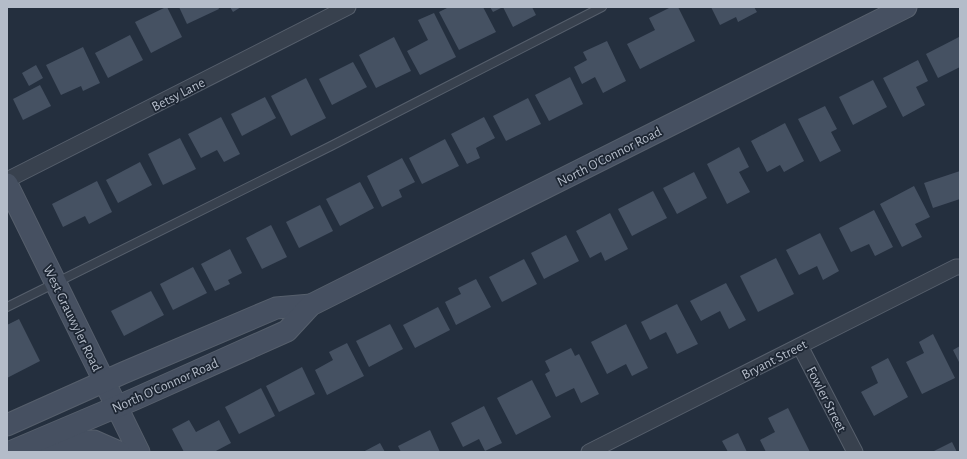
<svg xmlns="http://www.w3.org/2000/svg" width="967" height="459" font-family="'Alegreya Sans',sans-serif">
<rect width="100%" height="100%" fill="#242f3e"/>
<!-- building -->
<g fill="#455162">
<path d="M166,7h1l15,30 -31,16 -16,-31z"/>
<path d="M179,7h39l1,2 -32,15z"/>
<path d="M230,7h11l-8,5z"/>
<path d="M449,7h34l13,25 -37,18 -20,-38z"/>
<path d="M490,7h42l4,8 -23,12 -10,-20 -10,5z"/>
<path d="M671,7h7l17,34 -55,28 -13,-25 28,-14 -6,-12z"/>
<path d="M711,7h43l3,5 -19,10 -2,-5 -16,8z"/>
<path d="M434,13l22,44 -36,18 -13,-24 21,-11 -10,-20z"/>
<path d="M130,35l13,25 -35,18 -13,-25z"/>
<path d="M394,37l17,34 -35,17 -17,-33z"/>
<path d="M959,37l1,30 -22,11 -12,-24z"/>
<path d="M607,41l19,40 -23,12 -8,-16 -13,7 -8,-17 13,-7 -4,-8z"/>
<path d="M83,47l17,36 -17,8 -2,-5 -20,9 -15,-30z"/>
<path d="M918,60l10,21 -12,6 9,18 -22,12 -20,-39z"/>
<path d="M353,62l14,25 -35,18 -13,-26z"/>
<path d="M36,65l7,13 -14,8 -7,-13z"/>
<path d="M570,77l13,27 -34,17 -14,-26z"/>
<path d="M306,78l20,40 -35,18 -20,-40z"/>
<path d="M873,80l14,27 -34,18 -14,-28z"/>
<path d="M40,85l11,21 -28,14 -10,-21z"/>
<path d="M265,97l11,21 -34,18 -11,-22z"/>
<path d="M528,98l13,26 -35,17 -13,-25z"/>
<path d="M825,106l12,23 -6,3 10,19 -21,11 -22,-43z"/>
<path d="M221,117l19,37 -16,8 -7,-12 -16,8 -13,-24z"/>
<path d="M484,117l11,21 -19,10 4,10 -13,6 -16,-30z"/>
<path d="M785,123l19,38 -20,11 -4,-7 -13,7 -16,-31z"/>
<path d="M180,138l16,31 -33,16 -15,-31z"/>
<path d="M445,139l14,27 -37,18 -13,-26z"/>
<path d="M739,147l10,20 -10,5 11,20 -23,12 -20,-40z"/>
<path d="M402,158l13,24 -16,8 3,7 -20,10 -15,-31z"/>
<path d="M140,162l12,23 -34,18 -12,-23z"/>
<path d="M960,171v28l-27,9 -9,-25z"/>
<path d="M694,172l13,26 -30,16 -14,-26z"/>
<path d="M97,181l15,31 -23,12 -4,-8 -22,11 -11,-23z"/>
<path d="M360,182l14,26 -34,18 -14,-27z"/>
<path d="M914,186l16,31 -15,7 7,13 -20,10 -22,-43z"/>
<path d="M653,191l14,27 -35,18 -14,-27z"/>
<path d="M320,205l13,26 -34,17 -13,-26z"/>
<path d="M874,210l19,37 -18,9 -6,-12 -18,8 -12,-24z"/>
<path d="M610,213l18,36 -23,12 -4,-9 -11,6 -14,-27z"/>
<path d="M271,225l16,32 -25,12 -16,-31z"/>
<path d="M820,233l19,38 -16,9 -6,-14 -18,9 -13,-25z"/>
<path d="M566,235l13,26 -35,18 -13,-26z"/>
<path d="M230,249l12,24 -14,7 2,4 -15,7 -14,-27z"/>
<path d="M776,258l18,36 -36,18 -18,-36z"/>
<path d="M524,259l13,25 -35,18 -13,-25z"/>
<path d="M193,267l14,26 -34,17 -13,-26z"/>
<path d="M476,279l15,28 -35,18 -11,-23 16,-8 -3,-6z"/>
<path d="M726,283l20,37 -17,9 -9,-18 -19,10 -11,-20z"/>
<path d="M151,291l13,24 -40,21 -13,-25z"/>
<path d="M677,304l21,40 -21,10 -11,-22 -16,8 -9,-18z"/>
<path d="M438,307l12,23 -35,18 -12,-23z"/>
<path d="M19,319l21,42 -33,17v-53z"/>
<path d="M390,324l13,25 -34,18 -13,-26z"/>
<path d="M626,324l22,44 -16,8 -6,-12 -19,10 -16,-32z"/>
<path d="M933,334l22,44 -33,16 -16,-32 18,-9 -5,-11z"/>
<path d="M347,343l17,33 -37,19 -12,-25 18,-10 -4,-8z"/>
<path d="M960,346v18l-7,-14z"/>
<path d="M571,348l4,8 4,-2 20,40 -18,9 -7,-15 -18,9 -11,-23 5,-3 -5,-10z"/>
<path d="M888,358l20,39 -34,19 -13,-24 17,-9 -7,-16z"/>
<path d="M302,367l13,27 -36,18 -13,-26z"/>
<path d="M532,380l19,37 -35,18 -19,-37z"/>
<path d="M261,388l14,28 -36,18 -14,-27z"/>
<path d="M484,406l18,37 -17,8 -6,-12 -16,8 -12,-24z"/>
<path d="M788,408l22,44h-44l-6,-12 15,-8 -7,-14z"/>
<path d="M189,420l7,12 23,-12 12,23 -17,9h-30l-12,-23z"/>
<path d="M430,430l10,22h-39l-3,-6z"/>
<path d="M738,433l9,19h-19l-6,-11z"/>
<path d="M952,442l5,10h-25z"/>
<path d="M380,443l5,9h-22z"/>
</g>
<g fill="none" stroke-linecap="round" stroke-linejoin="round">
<!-- service casing -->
<g stroke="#565f6c" stroke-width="10">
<path id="service" d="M7,307l324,-161 271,-139"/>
</g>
<!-- minor casing -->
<g stroke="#565f6c" stroke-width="17">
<g id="minor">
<path d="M7,180l341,-173"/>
<path d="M800,346l55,106"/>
<path d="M589,452l367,-185h4"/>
</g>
</g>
<!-- secondary casing -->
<g stroke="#565f6c" stroke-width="23">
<g id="secondary">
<path d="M7,184l132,268"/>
<path d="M7,425l116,-52 153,-65 35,-3"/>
<path d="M45,443l49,-2 25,11"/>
<path d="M10,452l125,-53 152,-68 24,-26 595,-298"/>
</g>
</g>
<!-- service -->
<use href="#service" stroke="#38414e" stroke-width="8"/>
<!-- minor -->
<use href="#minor" stroke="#38414e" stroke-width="15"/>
<!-- secondary -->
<use href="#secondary" stroke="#465061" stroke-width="21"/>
</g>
<g text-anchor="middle" stroke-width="3.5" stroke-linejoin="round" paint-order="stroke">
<!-- street labels -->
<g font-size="14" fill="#b4bcc9" stroke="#1d2633">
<text transform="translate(178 94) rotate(-27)" y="5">Betsy Lane</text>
<text transform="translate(609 156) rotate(-27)" y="5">North O'Connor Road</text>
<text transform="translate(73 318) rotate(64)" y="5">West Grauwyler Road</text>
<text transform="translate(774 359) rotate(-27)" y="5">Bryant Street</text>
<text transform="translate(165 385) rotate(-24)" y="5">North O'Connor Road</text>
<text transform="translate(827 399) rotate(63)" y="5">Fowler Street</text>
</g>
</g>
<!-- border -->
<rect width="967" height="459" fill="none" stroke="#b4bcc9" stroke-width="16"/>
</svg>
